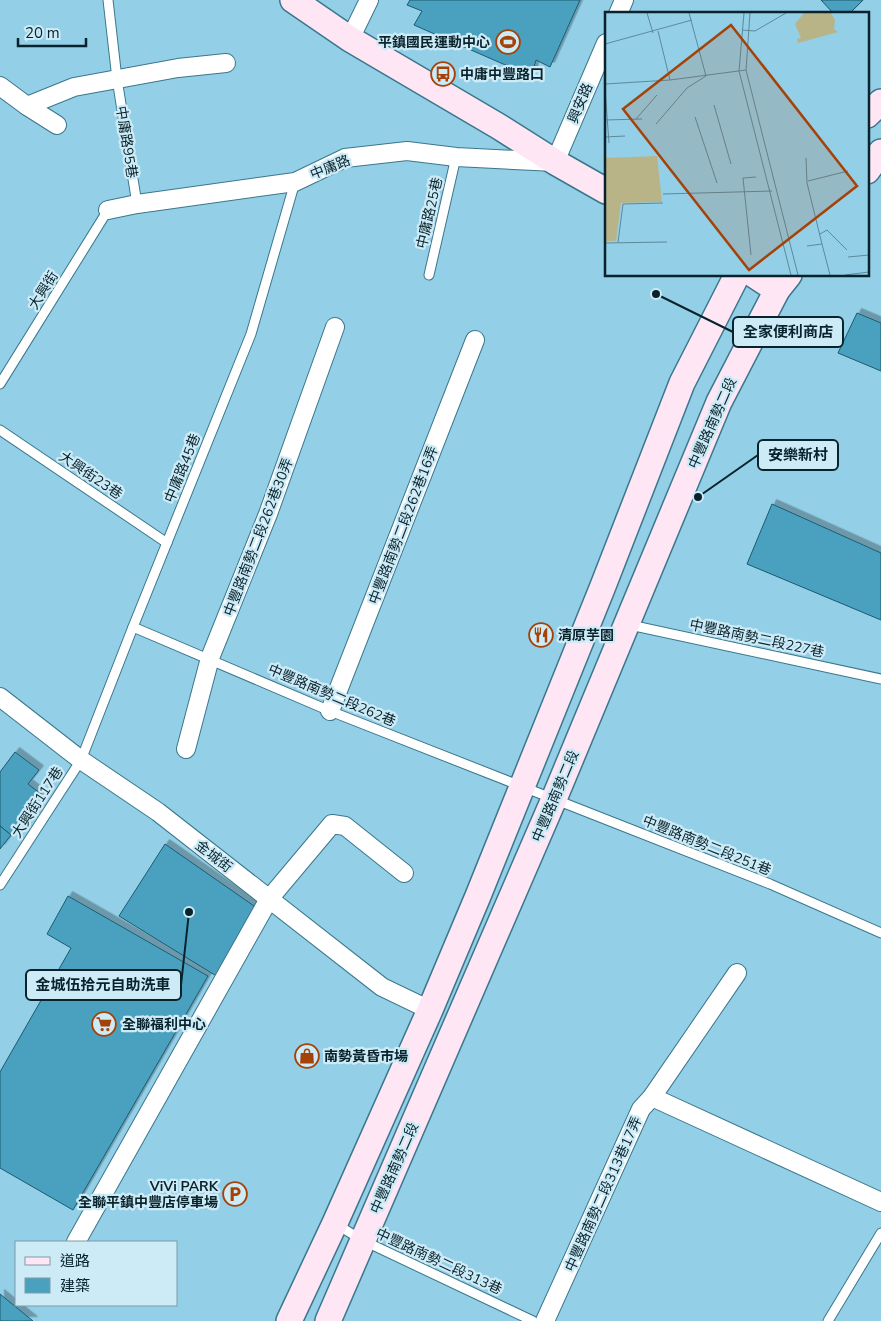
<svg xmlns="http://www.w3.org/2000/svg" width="881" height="1321" font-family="'Nunito Sans','Noto Sans TC',sans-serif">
<defs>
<filter id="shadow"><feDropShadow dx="4.5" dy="-4.5" stdDeviation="0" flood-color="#0004"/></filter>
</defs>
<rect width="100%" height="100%" fill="#93cfe7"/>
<!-- building -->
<g fill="#4aa1bf" stroke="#1b5a6f" filter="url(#shadow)">
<path d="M410,0h170l-30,67 -14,-7 -3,11 -30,-7 -89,-39 8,-14 -15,-6z"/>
<path d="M821,0h42l-14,14h-15z"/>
<path d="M857,313l24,10v48l-43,-18z"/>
<path d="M772,504l109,49v67l-134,-56z"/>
<path d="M15,752l24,18 -11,14 13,10 -30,41 -11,-9v-54z"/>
<path d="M0,826l11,9 -11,14z"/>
<path d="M165,844l92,64 -39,69 -99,-61z"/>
<path d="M68,896l140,80 -135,234 -73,-42v-96l71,-124 -24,-14z"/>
<path d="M0,1294l33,27h-33z"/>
</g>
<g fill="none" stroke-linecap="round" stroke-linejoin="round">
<!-- lane casing -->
<g stroke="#3b778c" stroke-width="11">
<g id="lane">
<path d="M108,0l9,79 20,125"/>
<path d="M429,275l27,-118"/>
<path d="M0,384l108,-174"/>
<path d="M0,430l167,113"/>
<path d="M630,625l251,54"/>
<path d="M133,627l197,84 440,173 111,49"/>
<path d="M0,885l81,-125 52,-133 118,-293 44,-152"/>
<path d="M336,1224l26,16 171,81"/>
<path d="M828,1321l53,-88"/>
</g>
</g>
<!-- street casing -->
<g stroke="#3b778c" stroke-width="20">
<g id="street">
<path d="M618,14l6,-14"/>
<path d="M350,39l19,-39"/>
<path d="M0,86l27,20 30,19"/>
<path d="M27,106l47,-19 104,-19 48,-5"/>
<path d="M108,210l29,-6 158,-22 50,-24 62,-7 49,6 99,5 51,-119"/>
<path d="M0,697l81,63 77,52 224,175 48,23"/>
<path d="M330,711l145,-371"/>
<path d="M186,749l24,-91 58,-144 67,-187"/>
<path d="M652,1097l229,105"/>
<path d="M76,1242l193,-343 63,-75 13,2 59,47"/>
<path d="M545,1321l96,-212 11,-12 85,-124"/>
</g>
</g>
<!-- secondary casing -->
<g stroke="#3b778c" stroke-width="28">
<g id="secondary">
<path d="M293,0l57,39 148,87 57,36 51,29"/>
<path d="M867,115l14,-13"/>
<path d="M867,171l14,-19"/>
<path d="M754,275l23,15"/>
<path d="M289,1321l46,-98 95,-213 48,-114 125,-310 79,-203 55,-108"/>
<path d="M328,1321l226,-522 165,-397 58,-112 12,-15"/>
</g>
</g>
<!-- lane -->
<use href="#lane" stroke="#fff" stroke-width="9"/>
<!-- street -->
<use href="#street" stroke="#fff" stroke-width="18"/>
<!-- secondary -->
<use href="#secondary" stroke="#fee6f4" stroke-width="25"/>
</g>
<!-- icons -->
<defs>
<g id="stadium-ring" transform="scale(1.25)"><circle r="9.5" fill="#cdebf7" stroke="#a54208" stroke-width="1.5"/><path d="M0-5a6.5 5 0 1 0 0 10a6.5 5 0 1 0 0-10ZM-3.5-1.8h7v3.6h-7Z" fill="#a54208"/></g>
<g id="bus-ring" transform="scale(1.25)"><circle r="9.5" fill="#cdebf7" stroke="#a54208" stroke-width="1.5"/><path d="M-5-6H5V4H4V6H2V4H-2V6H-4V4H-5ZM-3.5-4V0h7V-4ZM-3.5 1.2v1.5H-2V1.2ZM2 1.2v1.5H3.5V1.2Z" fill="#a54208"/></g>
<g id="restaurant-ring" transform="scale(1.25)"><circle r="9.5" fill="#cdebf7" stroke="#a54208" stroke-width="1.5"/><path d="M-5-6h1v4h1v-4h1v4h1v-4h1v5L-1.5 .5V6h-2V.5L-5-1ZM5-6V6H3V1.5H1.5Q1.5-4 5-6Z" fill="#a54208"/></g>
<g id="supermarket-ring" transform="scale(1.25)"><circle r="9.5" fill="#cdebf7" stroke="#a54208" stroke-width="1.5"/><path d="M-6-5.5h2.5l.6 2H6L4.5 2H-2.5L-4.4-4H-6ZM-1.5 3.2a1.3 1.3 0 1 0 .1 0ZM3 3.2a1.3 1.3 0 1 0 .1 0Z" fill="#a54208"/></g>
<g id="shop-ring" transform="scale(1.25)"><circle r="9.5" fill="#cdebf7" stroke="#a54208" stroke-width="1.5"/><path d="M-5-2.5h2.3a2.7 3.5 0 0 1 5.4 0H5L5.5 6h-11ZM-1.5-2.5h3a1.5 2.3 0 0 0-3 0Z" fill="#a54208"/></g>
<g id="parking-ring" transform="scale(1.25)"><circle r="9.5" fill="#cdebf7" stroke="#a54208" stroke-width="1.5"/><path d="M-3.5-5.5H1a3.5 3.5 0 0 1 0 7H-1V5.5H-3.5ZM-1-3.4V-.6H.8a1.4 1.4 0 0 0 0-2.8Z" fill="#a54208"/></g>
</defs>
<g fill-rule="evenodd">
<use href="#stadium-ring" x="508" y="42"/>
<use href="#bus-ring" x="443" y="74"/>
<use href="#restaurant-ring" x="541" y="635"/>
<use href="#supermarket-ring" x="104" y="1024"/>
<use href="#shop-ring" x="307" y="1056"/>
<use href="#parking-ring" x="235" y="1194"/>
</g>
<g text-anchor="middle" stroke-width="4.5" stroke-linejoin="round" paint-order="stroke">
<!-- poi labels -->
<g font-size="14" font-weight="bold" fill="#09232c" stroke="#cdebf7" text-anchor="start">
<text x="490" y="47" text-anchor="end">平鎮國民運動中心</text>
<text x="460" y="79">中庸中豐路口</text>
<text x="558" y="640">清原芋園</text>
<text x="122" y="1029">全聯福利中心</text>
<text x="324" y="1061">南勢黃昏市場</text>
<text x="218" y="1191" text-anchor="end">ViVi PARK<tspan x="218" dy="16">全聯平鎮中豐店停車場</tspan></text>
</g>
<!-- street labels -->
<g font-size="14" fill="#09232c" stroke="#cdebf7">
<text transform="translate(580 103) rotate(-67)" y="5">興安路</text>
<text transform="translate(127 142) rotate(81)" y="5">中庸路95巷</text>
<text transform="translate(330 167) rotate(-22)" y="5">中庸路</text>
<text transform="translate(429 213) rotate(-77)" y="5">中庸路25巷</text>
<text transform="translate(43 290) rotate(-58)" y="5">大興街</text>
<text transform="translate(712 423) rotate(-66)" y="5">中豐路南勢二段</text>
<text transform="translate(182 468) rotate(-68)" y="5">中庸路45巷</text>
<text transform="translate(91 475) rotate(34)" y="5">大興街23巷</text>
<text transform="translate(403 525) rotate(-69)" y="5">中豐路南勢二段262巷16弄</text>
<text transform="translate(258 537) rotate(-69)" y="5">中豐路南勢二段262巷30弄</text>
<text transform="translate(757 638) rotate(12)" y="5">中豐路南勢二段227巷</text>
<text transform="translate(332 695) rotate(23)" y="5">中豐路南勢二段262巷</text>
<text transform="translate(555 796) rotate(-67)" y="5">中豐路南勢二段</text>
<text transform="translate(37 802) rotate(-57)" y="5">大興街117巷</text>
<text transform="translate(707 845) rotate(22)" y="5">中豐路南勢二段251巷</text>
<text transform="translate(214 856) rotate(38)" y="5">金城街</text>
<text transform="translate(394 1168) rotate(-66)" y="5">中豐路南勢二段</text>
<text transform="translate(603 1194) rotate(-66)" y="5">中豐路南勢二段313巷17弄</text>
<text transform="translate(439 1261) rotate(25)" y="5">中豐路南勢二段313巷</text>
</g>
</g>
<!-- overview -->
<g transform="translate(605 12)">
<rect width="264" height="264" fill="#93cfe7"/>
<path d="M199,1h27l4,7 -1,9 4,3 -40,11 -1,-4 4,-1 -6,-14zM52,144l5,46 -41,1 -5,38h-11v-83z" fill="#b8b488"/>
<path fill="none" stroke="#5c8a9c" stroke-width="1" d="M42,1l6,20M139,1l-5,58 52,204M145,1l-4,57 52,205M137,18l13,1 31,-18M53,19l12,49M0,32l87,-24M0,72l65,-4 76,-10M0,77l4,54M109,93l17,59M90,105l22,66M31,107l21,-24M0,108l37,-1M51,112l31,-36 19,-12 -17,-63M0,125l20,-1M201,146l1,25 15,61M203,169l40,-10M58,182l109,-3M215,222l7,-4 20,20M13,230l5,-38 40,-1M0,231l62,-1M202,234l15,-2 8,31M146,243l-8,-77 13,-1M243,245l21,-2M240,263l24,-3"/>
<path fill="#a54208" fill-opacity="0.15" stroke="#a54208" stroke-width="2.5" d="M126,13l126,161 -108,84 -126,-161z"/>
<rect width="264" height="264" fill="none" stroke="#09232c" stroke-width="2.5"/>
</g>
<!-- callouts -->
<path fill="none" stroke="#09232c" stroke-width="2" d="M656 294L733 332M698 497L758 455M189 912L181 985"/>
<g fill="#09232c" stroke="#cdebf7" stroke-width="2">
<circle cx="656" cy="294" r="5"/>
<circle cx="698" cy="497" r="5"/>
<circle cx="189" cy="912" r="5"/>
</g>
<g fill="#cdebf7" stroke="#09232c" stroke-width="2">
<rect x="733" y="317" width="110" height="30" rx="5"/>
<rect x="758" y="440" width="80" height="30" rx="5"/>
<rect x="26" y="970" width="155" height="30" rx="5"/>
</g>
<g font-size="15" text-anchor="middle" font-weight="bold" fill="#09232c">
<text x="788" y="337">全家便利商店</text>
<text x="798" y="460">安樂新村</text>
<text x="103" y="990">金城伍拾元自助洗車</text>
</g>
<!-- legend -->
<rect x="15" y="1241" width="162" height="65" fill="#cdebf7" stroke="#7f9ba6"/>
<rect x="25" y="1257" width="25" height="8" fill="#fee6f4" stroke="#7f9ba6"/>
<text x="60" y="1266" font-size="15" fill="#09232c">道路</text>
<rect x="25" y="1278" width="25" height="15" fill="#4aa1bf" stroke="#7f9ba6"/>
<text x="60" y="1291" font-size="15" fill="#09232c">建築</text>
<!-- scale -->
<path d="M18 38v8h68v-8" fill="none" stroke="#09232c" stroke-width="2.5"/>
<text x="25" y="38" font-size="15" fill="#09232c" stroke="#cdebf7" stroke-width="4" paint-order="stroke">20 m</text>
</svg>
